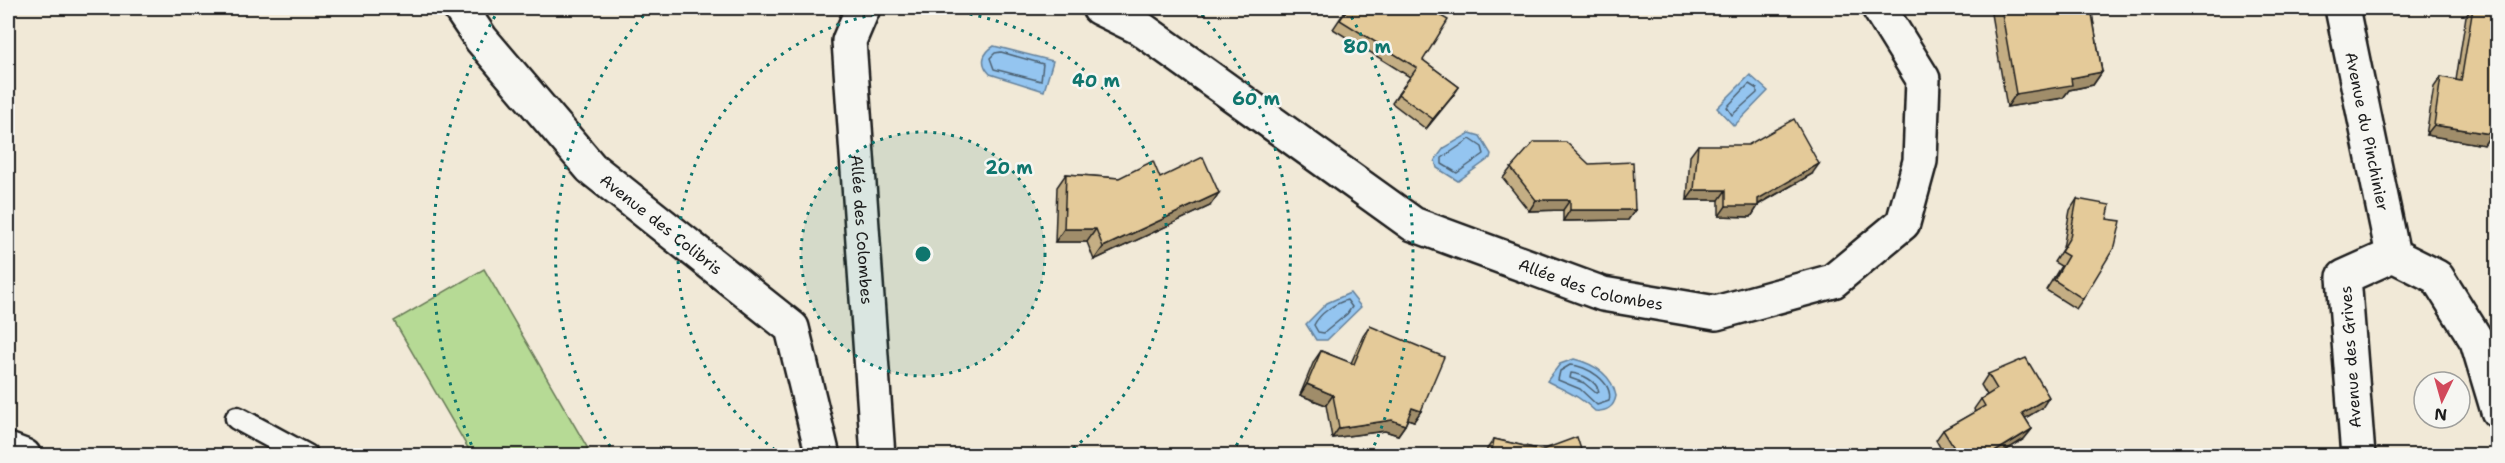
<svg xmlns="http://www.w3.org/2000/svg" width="2505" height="463" font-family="'Shantell Sans',sans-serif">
<rect width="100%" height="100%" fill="#f1e9d7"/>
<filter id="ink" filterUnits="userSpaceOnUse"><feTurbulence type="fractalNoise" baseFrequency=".0167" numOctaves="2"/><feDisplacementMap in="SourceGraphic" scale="12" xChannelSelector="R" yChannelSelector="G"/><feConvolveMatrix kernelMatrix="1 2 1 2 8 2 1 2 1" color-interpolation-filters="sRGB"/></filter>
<g filter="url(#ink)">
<!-- green -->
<path fill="#b6da95" stroke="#697b58" stroke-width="1.5" d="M484,269l107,185 -2,1h-117l-78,-134z"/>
<!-- water -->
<g fill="#94c5f0" stroke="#64819b" stroke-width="1.5">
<path d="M994,46l59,15 -9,30 -54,-17c-11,-11 -7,-21 4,-28z"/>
<path d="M1750,75l18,16 -34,35 -17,-18z"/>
<path d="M1470,133l10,3 11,18 -1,4 -32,23 -21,-13 -2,-8 9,-12z"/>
<path d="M1350,293l11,14 -34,33h-11l-10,-16 21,-21z"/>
<path d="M1574,359c20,5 38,16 42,37 -2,11 -10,16 -21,15 -15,-15 -30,-20 -48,-30l13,-17z"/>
</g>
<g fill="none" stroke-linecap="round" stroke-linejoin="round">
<!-- shore -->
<g stroke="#4c6071" stroke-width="1.5">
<path d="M1001,52l42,12 -2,17 -47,-12 -4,-11 5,-5z"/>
<path d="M1749,84l8,5v4l-25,22 -5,-8z"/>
<path d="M1470,139l12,8 2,7 -27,19 -15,-9v-6z"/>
<path d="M1347,300l5,7 -5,7 -23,19 -6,-1 -4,-7c6,-12 20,-21 33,-25z"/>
<path d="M1570,365c16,0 44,17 39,36l-12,4 -17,-16 -22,-9 2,-9z"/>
<path d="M1571,373c11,1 26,8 28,19l-3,1 -12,-10 -14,-5z"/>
</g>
<!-- lane casing -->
<g stroke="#1c1c1c" stroke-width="27">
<path id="lane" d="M237,418l70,38"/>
</g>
<!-- street casing -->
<g stroke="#1c1c1c" stroke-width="38">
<g id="street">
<path id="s1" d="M460,8l21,31 110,129 201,160 31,128"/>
<path id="s2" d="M863,8l-14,33 29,415"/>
<path id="s3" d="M1099,8l41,20 273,196 190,70 113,19 117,-32 70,-58 17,-62 3,-82 -44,-71"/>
<path id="s4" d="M2342,8l51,247"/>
<path d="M2393,255l44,22 40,64 21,70"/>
<path d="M8,450l16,6"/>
<path d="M2358,456l-14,-179 49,-22"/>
</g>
</g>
<!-- lane -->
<use href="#lane" stroke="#f6f6f2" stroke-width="22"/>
<!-- street -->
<use href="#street" stroke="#f6f6f2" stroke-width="33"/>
</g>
<!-- wall -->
<g fill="#c4ae84" stroke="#1c1c1c" stroke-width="1.5">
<path d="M1347,8h80l-4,52 36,27 -33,42 -34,-26 18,-26 -77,-48z"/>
<path d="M1990,8h101l11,64 -9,13 -24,5 -6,8 -56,9z"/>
<path d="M2472,8h16l3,126 -7,11 -58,-10 8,-48 7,-10 15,3 10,-64z"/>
<path d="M1698,145l114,29 -54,31v1l-7,11 -32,-1v-16h-32l3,-44z"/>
<path d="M1511,168l124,42 -7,10 -65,1v-11l-34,1 -26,-33z"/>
<path d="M1066,174l53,4h41l50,28 -116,54 -7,-18h-32l2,-55z"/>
<path d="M2077,199l6,100 -7,10 -30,-19 15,-24 -7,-4 9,-14 7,-38z"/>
<path d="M1370,326l51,85 -7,10 -6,-2 -3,6 -7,10 -13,-4 -53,7 -6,-33 -26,-10 14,-34 7,-10 30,12 12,-27z"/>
<path d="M1988,374l54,34 -17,10 7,11 -8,10 -27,17h-52l-9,-16 7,-10 32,-18 -1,-3 7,-10 6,-4 -6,-10z"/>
<path d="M1494,439l48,11 41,6h-97l1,-7z"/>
</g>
<!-- shaded-wall -->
<g fill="#a08d6b" stroke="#1c1c1c" stroke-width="1.5">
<path d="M2102,72l-9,13 -24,5 -6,8 -56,9 9,-13 55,-16z"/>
<path d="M1459,87l-6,9 -27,33 7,-10z"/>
<path d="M2434,125l57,9 -7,11 -58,-10z"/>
<path d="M1819,164l-7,10 -57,32h3l-7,11 -32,-1 7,-10z"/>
<path d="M1694,190h32l-7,10h-32z"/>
<path d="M1219,193l-9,13 -116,54 9,-13z"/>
<path d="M1536,200h34l-7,10 -34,1z"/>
<path d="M1570,210h65l-7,10 -65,1z"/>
<path d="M1064,229h32l-9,13h-32z"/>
<path d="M1307,384l26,11 -7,10 -26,-10z"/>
<path d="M2049,397l-7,11 -27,16 7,-11z"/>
<path d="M1412,408l9,3 -7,10 -9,-3z"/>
<path d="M1392,420l13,5 -7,10 -13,-4 -53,7 7,-10z"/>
<path d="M2032,429l-8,10 -27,17h-9z"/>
</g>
<!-- building -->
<g fill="#e4ca99" stroke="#1c1c1c" stroke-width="1.5">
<path d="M1348,8h79l21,12 -25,40 36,27 -26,32 -35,-25 19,-26 -77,-48z"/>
<path d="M2001,8h90l11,64 -31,6 1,7 -56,9z"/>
<path d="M2473,8h15l10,1v91l-7,34 -57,-9 7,-48 20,4z"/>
<path d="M1794,119l25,45 -61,35v7h-32v-16h-32l4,-45h50z"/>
<path d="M1534,142h32l23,22 44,-2 2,48h-65v-10h-34l-25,-32z"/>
<path d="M1203,157l16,36 -116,54 -7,-18h-32l2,-55 53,4 34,-17 7,17z"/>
<path d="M2077,199l33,6 -3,14 14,2 -6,25 -32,53 -29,-19 14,-24 -7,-4 9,-15z"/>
<path d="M1370,326l74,31 -23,54 -9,-3 -7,17 -13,-5 -53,8 -6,-33 -26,-11 14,-33 33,13z"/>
<path d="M2026,358l23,39 -27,16 10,16 -44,27h-29l-16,-26 42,-24 -4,-7 16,-10 -9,-15z"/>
<path d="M1577,437l6,19h-92l3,-17 48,11z"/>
</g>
</g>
<!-- distance rings -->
<circle cx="923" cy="254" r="122" fill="#0f766e" fill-opacity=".12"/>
<g fill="none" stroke="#0f766e" stroke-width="3" stroke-dasharray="3 6">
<circle cx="923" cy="254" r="122"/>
<path d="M782 455A245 245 0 1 1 1064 455"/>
<path d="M615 454A367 367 0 0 1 650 8M1196 8A367 367 0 0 1 1231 454"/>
<path d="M475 453A490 490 0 0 1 499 9M1347 9A490 490 0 0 1 1371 453"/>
</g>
<g text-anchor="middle" stroke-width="5" stroke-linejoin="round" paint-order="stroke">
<!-- street labels -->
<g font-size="16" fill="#1c1c1c" stroke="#f6f6f2">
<text dy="6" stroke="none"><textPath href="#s4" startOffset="126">Avenue du Pinchinier</textPath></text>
<text dy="6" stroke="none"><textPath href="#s1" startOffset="297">Avenue des Colibris</textPath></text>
<text dy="6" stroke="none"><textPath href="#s2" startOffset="225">Allée des Colombes</textPath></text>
<text dy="6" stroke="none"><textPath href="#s3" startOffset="570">Allée des Colombes</textPath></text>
<text transform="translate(2350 357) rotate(-94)" y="6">Avenue des Grives</text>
</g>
</g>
<circle cx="923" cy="254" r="9" fill="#0f766e" stroke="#f6f6f2" stroke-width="3"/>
<g font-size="18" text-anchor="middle" font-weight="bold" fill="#0f766e" stroke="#f6f6f2" stroke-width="5" stroke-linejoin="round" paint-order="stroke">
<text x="1367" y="53">80 m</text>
<text x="1096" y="87">40 m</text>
<text x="1256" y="105">60 m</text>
<text x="1009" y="174">20 m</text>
</g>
<!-- margin -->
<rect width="2505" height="463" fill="none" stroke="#f6f6f2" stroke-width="30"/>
<rect x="15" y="15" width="2475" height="433" fill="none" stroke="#1c1c1c" stroke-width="2" filter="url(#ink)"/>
<!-- north arrow -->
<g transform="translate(2442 400) rotate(185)"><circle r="28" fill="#f6f6f2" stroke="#9f9f9c" stroke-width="1.5"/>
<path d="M0-4.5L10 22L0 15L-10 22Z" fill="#d1495b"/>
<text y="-9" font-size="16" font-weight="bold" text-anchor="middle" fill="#1c1c1c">N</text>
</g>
</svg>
